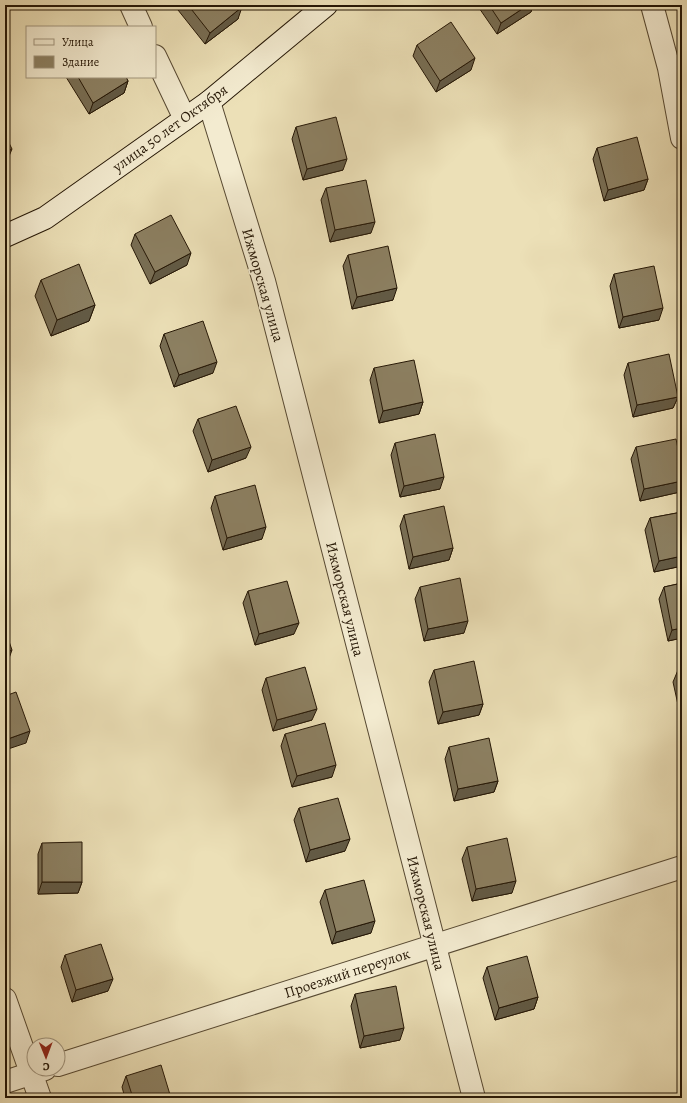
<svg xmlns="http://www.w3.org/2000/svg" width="687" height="1103" font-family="Alegreya,serif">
<rect width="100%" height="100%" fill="#ece0b7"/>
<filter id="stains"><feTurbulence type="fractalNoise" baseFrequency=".005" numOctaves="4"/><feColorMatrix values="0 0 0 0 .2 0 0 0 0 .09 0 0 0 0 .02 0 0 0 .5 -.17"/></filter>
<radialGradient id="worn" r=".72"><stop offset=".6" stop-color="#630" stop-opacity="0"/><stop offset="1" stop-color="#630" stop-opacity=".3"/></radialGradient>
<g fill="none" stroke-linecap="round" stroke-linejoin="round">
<!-- minor casing -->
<g stroke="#574932" stroke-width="24">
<g id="minor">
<path d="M131,5l10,22"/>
<path d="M652,5l17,63 13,70"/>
<path d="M155,56l30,63"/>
<path d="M209,102l55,179 203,790 7,27"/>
<path d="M5,999l35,99"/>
<path d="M58,1065l624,-198"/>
<path d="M5,1082l40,-13"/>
</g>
</g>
<!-- secondary casing -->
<g stroke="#251706" stroke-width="24">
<path id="secondary" d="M5,236l40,-18 140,-99 24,-17 117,-97"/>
</g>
<!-- minor -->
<use href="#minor" stroke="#f3ebd0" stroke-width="22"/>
<!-- secondary -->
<use href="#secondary" stroke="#f3ebd0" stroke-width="22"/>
</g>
<!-- wall -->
<g fill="#786e54" stroke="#251706">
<path d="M180,5h60l-2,14 -33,25 -27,-34z"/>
<path d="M477,5h56l-2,7 -34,22z"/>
<path d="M417,45l54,25 -35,22 -23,-36z"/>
<path d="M66,77h60l2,4 -4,12 -35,21z"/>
<path d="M296,127l47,43 -40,10 -11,-41z"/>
<path d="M597,148l51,31 -4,11 -40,11 -11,-42z"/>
<path d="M326,188l45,45 -41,9 -9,-42z"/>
<path d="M135,234l52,31 -37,19 -19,-39z"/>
<path d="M348,255l45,45 -41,9 -9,-43z"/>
<path d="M614,274l45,46 -40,8 -9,-42z"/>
<path d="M41,280l54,25 -6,16 -38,15 -16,-40z"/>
<path d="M164,334l49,39 -39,14 -14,-41z"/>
<path d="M628,363l50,34 -5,11 -40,9 -9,-42z"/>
<path d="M374,368l49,34 -4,12 -40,9 -9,-43z"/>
<path d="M198,419l48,39 -38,14 -15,-41z"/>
<path d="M395,443l45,46 -40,8 -9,-42z"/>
<path d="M636,447l46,21v20l-2,4 -40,9 -9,-42z"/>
<path d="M215,496l47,43 -39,11 -12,-42z"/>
<path d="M682,512v54l-28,6 -9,-42 5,-12z"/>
<path d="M404,515l49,33 -4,12 -40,9 -9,-43z"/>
<path d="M682,583v55l-14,3 -9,-42 5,-12z"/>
<path d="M420,587l44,46 -40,8 -9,-42z"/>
<path d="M248,591l46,43 -39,11 -12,-42z"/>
<path d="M682,669v54l-9,-41 5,-12z"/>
<path d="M434,670l49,34 -4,11 -41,9 -9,-42z"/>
<path d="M266,678l46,42 -39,11 -11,-41z"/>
<path d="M285,734l47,43 -40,10 -11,-41z"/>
<path d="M449,747l49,34 -4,11 -40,9 -9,-42z"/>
<path d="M299,808l46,43 -39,11 -12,-42z"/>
<path d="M42,843l40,39 -4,11 -40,1v-40z"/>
<path d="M467,847l45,46 -40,8 -10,-42z"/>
<path d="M325,890l46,43 -39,11 -12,-42z"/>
<path d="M65,955l43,36 -36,11 -11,-35z"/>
<path d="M487,967l51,30 -4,12 -39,11 -12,-42z"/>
<path d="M355,994l45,46 -40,8 -9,-42z"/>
<path d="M126,1076l45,22h-46l-3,-11z"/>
</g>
<!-- shaded-wall -->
<g fill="#625a45" stroke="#251706">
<path d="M528,5h5l-2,7 -34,22 4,-11z"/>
<path d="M242,7l-4,12 -33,25 5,-11z"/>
<path d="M475,58l-4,12 -35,22 4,-11z"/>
<path d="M128,81l-4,12 -35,21 4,-11z"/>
<path d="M12,149l-5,12 -2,1v-10z"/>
<path d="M347,159l-4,11 -40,10 4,-11z"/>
<path d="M648,179l-4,11 -40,11 4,-11z"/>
<path d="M375,222l-4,11 -41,9 5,-12z"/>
<path d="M191,253l-4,12 -37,19 5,-12z"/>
<path d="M397,288l-4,12 -41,9 5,-12z"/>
<path d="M95,305l-6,16 -38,15 6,-16z"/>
<path d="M663,308l-4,12 -40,8 4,-11z"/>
<path d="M217,362l-4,11 -39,14 5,-12z"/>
<path d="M678,397l-5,11 -40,9 4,-12z"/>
<path d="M423,402l-4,12 -40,9 4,-12z"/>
<path d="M251,447l-5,11 -38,14 4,-12z"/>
<path d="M444,477l-4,12 -40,8 4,-11z"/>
<path d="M682,481v7l-2,4 -40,9 4,-12z"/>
<path d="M266,527l-4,12 -39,11 4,-12z"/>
<path d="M453,548l-4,12 -40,9 4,-12z"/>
<path d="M682,556v10l-28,6 5,-11z"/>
<path d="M468,621l-4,12 -40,8 4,-12z"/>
<path d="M299,623l-5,11 -39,11 4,-11z"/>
<path d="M682,628v10l-14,3 4,-11z"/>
<path d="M12,650l-4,11 -3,1v-10z"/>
<path d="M483,704l-4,11 -41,9 5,-12z"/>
<path d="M317,709l-5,11 -39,11 4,-11z"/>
<path d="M30,731l-4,12 -21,7v-10z"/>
<path d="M336,765l-4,12 -40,10 5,-11z"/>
<path d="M498,781l-4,11 -40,9 4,-12z"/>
<path d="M350,839l-5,12 -39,11 4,-12z"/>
<path d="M516,881l-4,12 -40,8 4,-12z"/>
<path d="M42,882h40l-4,11 -40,1z"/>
<path d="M375,921l-4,12 -39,11 4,-12z"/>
<path d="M113,979l-5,12 -36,11 4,-12z"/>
<path d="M538,997l-4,12 -39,11 4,-12z"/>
<path d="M404,1028l-4,12 -40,8 4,-12z"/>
</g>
<!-- building -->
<g fill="#8c8062" stroke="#251706">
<path d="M188,5h52l2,2 -32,26z"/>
<path d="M489,5h39l-27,18z"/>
<path d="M451,22l24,36 -35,23 -23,-36z"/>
<path d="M78,77h48l2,4 -35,22z"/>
<path d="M336,117l11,42 -40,10 -11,-42z"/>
<path d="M5,135l7,14 -7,3z"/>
<path d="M637,137l11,42 -40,11 -11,-42z"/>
<path d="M366,180l9,42 -40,8 -9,-42z"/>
<path d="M171,215l20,38 -36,19 -20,-38z"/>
<path d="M388,246l9,42 -40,9 -9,-42z"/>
<path d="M79,264l16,41 -38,15 -16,-40z"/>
<path d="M654,266l9,42 -40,9 -9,-43z"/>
<path d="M203,321l14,41 -38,13 -15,-41z"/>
<path d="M669,354l9,43 -41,8 -9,-42z"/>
<path d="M414,360l9,42 -40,9 -9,-43z"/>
<path d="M236,406l15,41 -39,13 -14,-41z"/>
<path d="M435,434l9,43 -40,9 -9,-43z"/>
<path d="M676,439l6,29v13l-38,8 -8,-42z"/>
<path d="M255,485l11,42 -39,11 -12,-42z"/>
<path d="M444,506l9,42 -40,9 -9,-42z"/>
<path d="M682,512v44l-23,5 -9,-43z"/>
<path d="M460,578l8,43 -40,8 -8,-42z"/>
<path d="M287,581l12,42 -40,11 -11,-43z"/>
<path d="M682,583v45l-10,2 -8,-43z"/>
<path d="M5,630l7,20 -7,2z"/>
<path d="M474,661l9,43 -40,8 -9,-42z"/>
<path d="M305,667l12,42 -40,11 -11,-42z"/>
<path d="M682,669v22l-4,-21z"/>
<path d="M16,692l14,39 -25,9v-44z"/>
<path d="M325,723l11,42 -39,11 -12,-42z"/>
<path d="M489,738l9,43 -40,8 -9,-42z"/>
<path d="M338,798l12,41 -40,11 -11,-42z"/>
<path d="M507,838l9,43 -40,8 -9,-42z"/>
<path d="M82,842v40h-40v-39z"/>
<path d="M364,880l11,41 -39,11 -11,-42z"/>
<path d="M101,944l12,35 -37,11 -11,-35z"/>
<path d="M527,956l11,41 -39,11 -12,-41z"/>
<path d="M396,986l8,42 -40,8 -9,-42z"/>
<path d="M161,1065l10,33h-38l-7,-22z"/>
</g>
<g text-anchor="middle" stroke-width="3.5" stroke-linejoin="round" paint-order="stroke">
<!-- street labels -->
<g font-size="15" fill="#251706" stroke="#f3ebd0">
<text transform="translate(170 128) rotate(-36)" y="5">улица 50 лет Октября</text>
<text transform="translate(263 285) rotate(74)" y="5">Ижморская улица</text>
<text transform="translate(345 599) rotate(76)" y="5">Ижморская улица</text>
<text transform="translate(426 913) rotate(76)" y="5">Ижморская улица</text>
<text transform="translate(347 973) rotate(-18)" y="5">Проезжий переулок</text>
</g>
</g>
<!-- margin -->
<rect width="687" height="1103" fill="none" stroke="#ece0b7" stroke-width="20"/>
<rect x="6" y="6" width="675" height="1091" fill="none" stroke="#251706" stroke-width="2"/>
<rect x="10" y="10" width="667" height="1083" fill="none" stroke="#251706"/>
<!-- legend -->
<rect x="26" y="26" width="130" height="52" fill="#f3ebd0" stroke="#a1967f"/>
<rect x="34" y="39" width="20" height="6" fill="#f3ebd0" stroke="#a1967f"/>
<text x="62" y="46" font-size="12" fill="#251706">Улица</text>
<rect x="34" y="56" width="20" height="12" fill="#8c8062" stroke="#a1967f"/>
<text x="62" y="66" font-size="12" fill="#251706">Здание</text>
<!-- north arrow -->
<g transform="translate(46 1057) rotate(179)"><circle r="19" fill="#f3ebd0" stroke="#a1967f"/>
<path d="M0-3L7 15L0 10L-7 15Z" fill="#8f2418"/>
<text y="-6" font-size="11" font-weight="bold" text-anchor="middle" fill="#251706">С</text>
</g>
<rect width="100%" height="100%" filter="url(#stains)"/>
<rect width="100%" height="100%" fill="url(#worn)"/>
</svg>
